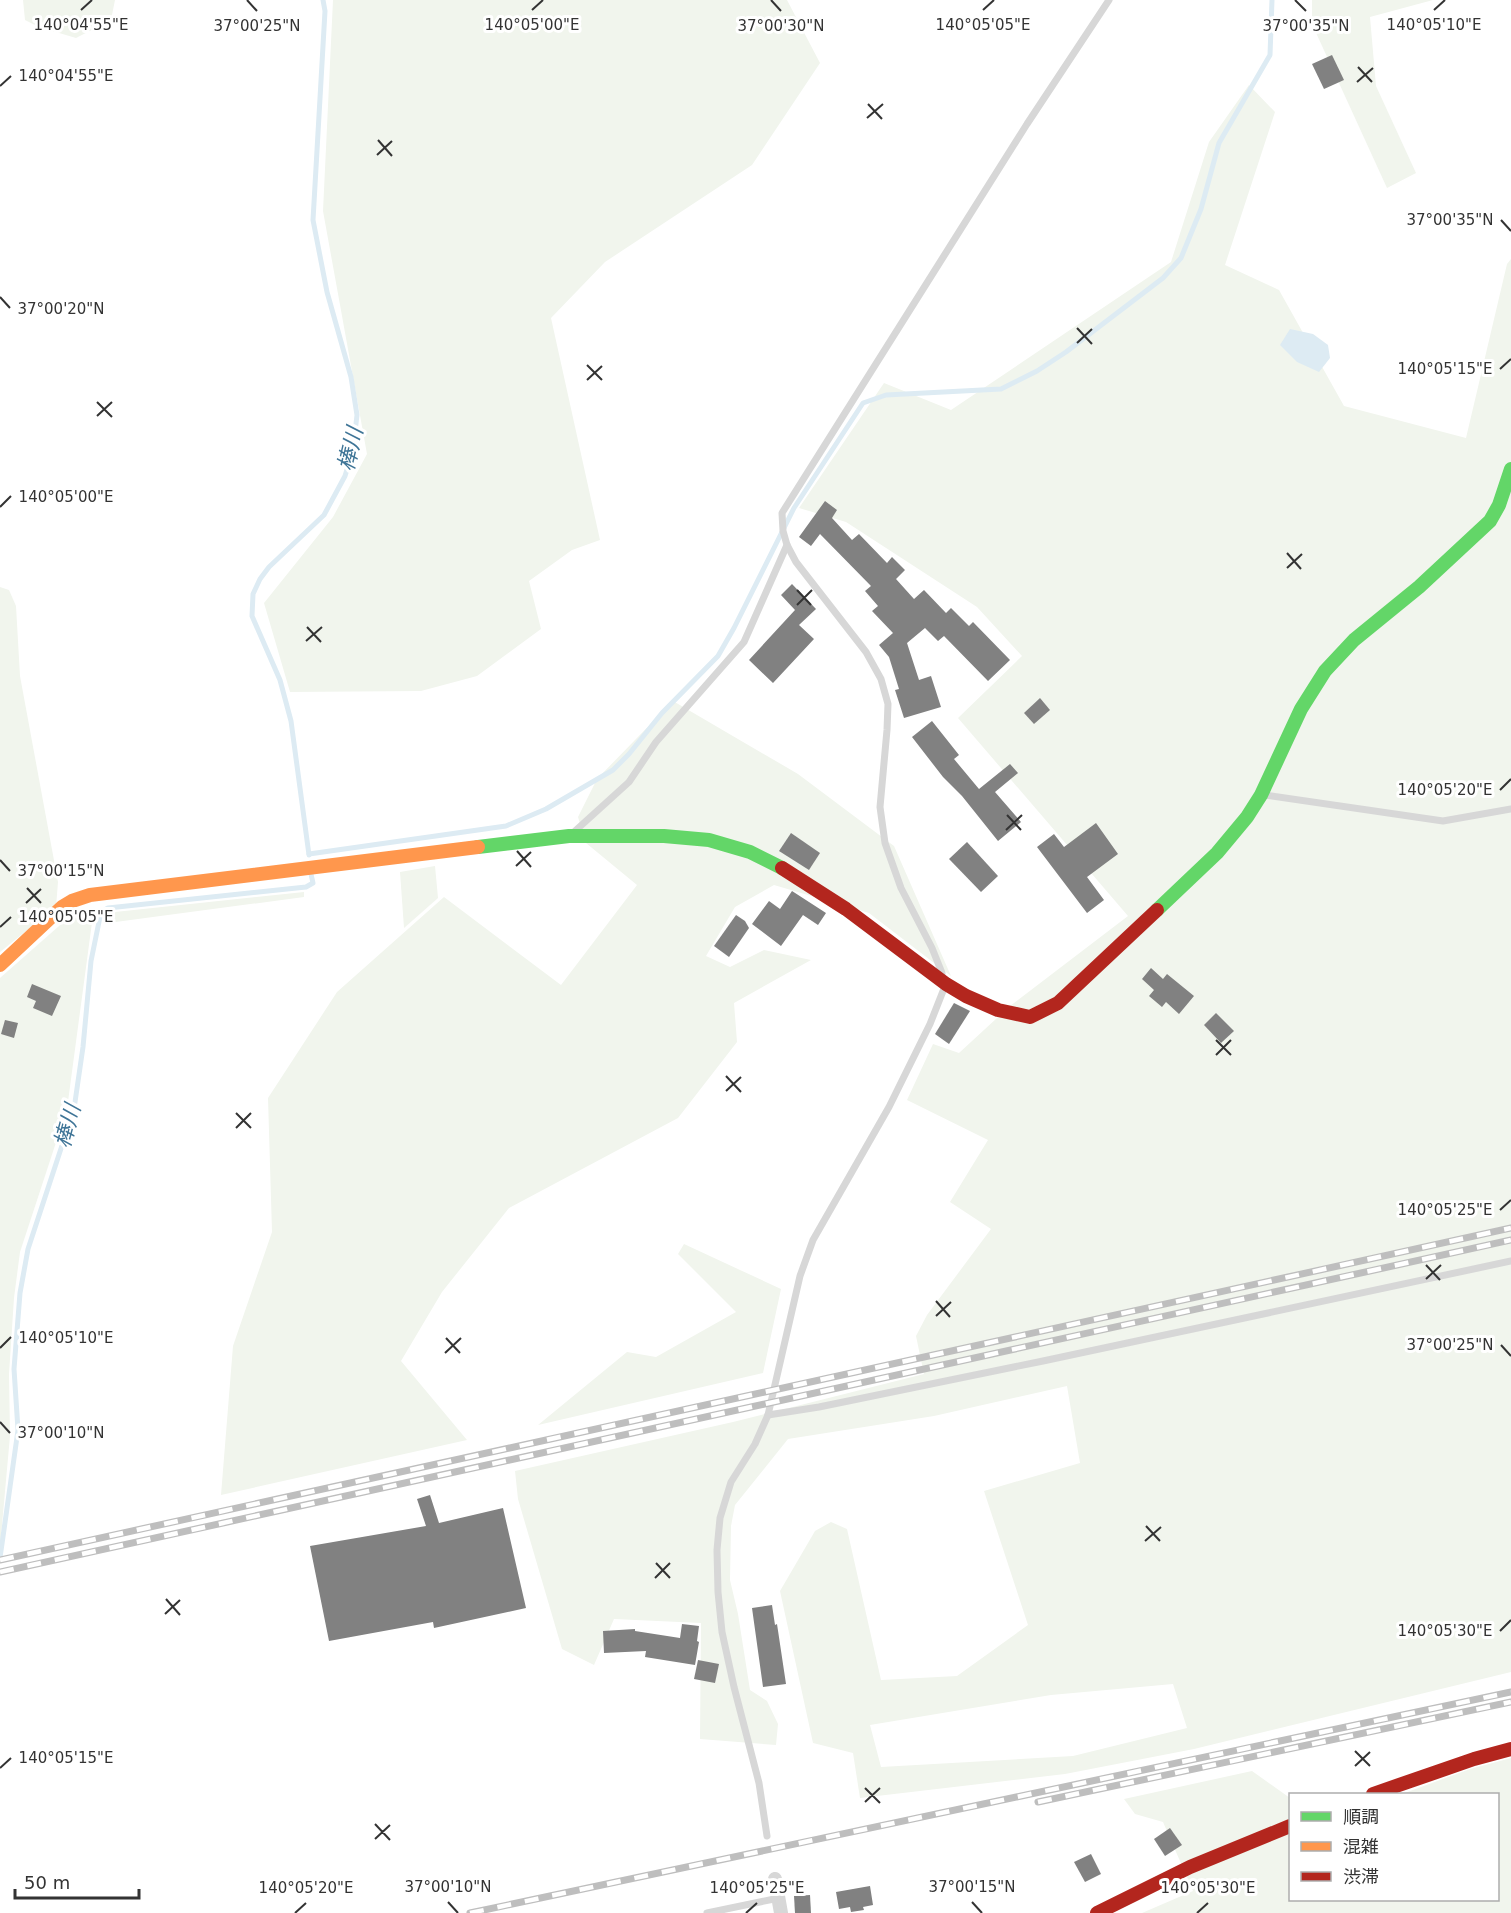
<svg xmlns="http://www.w3.org/2000/svg" width="1511" height="1913" font-family="'DejaVu Sans','Noto Sans JP',sans-serif">
<rect width="100%" height="100%" fill="#fff"/>
<!-- green -->
<g fill="#f1f5ed" fill-rule="evenodd">
<path d="M23,0h92l-4,20 -35,18 -37,-11 -14,-7z"/>
<path d="M333,0h454l33,63 -68,102 -147,97 -54,56 49,222 -28,10 -43,31 12,48 -64,47 -56,15 -131,1 -26,-89 69,-86 34,-63 -44,-243z"/>
<path d="M1312,0h121l-63,17 6,69 40,87 -29,15 -75,-164z"/>
<path d="M1249,85l26,27 -50,153 54,25 65,116 122,32 41,-174 4,-5v1413l-317,77 -129,25 -205,24 -7,-45 -40,-10 -33,-152 35,-60 16,-9 16,7 34,151 76,-4 71,-51 -44,-134 96,-28 -13,-77 -133,30 -146,23 -53,66 -4,21 -1,54 8,34 12,76 17,11 11,23 -2,21 -76,-6 1,-116 -87,-4 -20,46 -32,-16 -44,-150 -3,-28 218,-49 191,-48 -8,-38 11,-21 64,-86 -41,-27 38,-62 -81,-40 26,-56 26,9 51,-47 118,-90 -170,-198 64,-62 -45,-49 -131,-85 -47,-14 85,-125 67,27 220,-148 38,-120zM1173,1684l14,44 -114,28 -192,11 -11,-42 181,-30z"/>
<path d="M0,587l9,3 7,16 4,70 38,206 -2,25 -56,45z"/>
<path d="M673,701l125,73 96,72 57,130 -82,-63 -95,-28 -39,22 -29,49 24,11 34,-17 47,10 -77,43 3,39 -59,76 -169,90 -67,84 -41,69 66,79 -246,55 12,-149 39,-114 -4,-134 69,-106 107,-95 117,88 76,-100 -51,-42 -8,-26 19,-38z"/>
<path d="M435,866l3,32 -34,30 -4,-56z"/>
<path d="M304,892v5l-196,26 7,-11z"/>
<path d="M93,915l-26,194 -47,143 -6,46 -5,76 1,62 -10,111v-569l67,-59z"/>
<path d="M684,1244l97,45 -18,84 -225,52 89,-73 29,5 80,-45 -58,-58z"/>
<path d="M1511,1758v155h-369l51,-22 -30,-69 -28,-8 -11,-15 128,-28 38,27v102h208v-106h-96l68,-25z"/>
</g>
<!-- water -->
<path fill="#ddebf3" d="M1290,329l23,5 15,11 2,13 -11,14 -22,-10 -17,-17z"/>
<g fill="none" stroke-linecap="round" stroke-linejoin="round">
<!-- stream -->
<g stroke="#ddebf3" stroke-width="5">
<path d="M309,854l197,-28 40,-17 67,-39 16,-16 33,-41 56,-57 16,-28 60,-120 69,-105 23,-8 115,-6 36,-18 29,-19 97,-74 18,-20 20,-49 18,-66 51,-88 2,-55"/>
<path d="M309,855l-18,-134 -11,-41 -28,-64 1,-22 7,-15 9,-12 55,-52 21,-39 8,-26 4,-35 -6,-38 -24,-85 -14,-72 12,-209 -2,-11"/>
<path d="M0,1558l18,-128 -4,-61 6,-76 8,-44 46,-140 9,-62 8,-86 10,-49 7,-4 198,-21 7,-4 -2,-9"/>
</g>
</g>
<!-- building -->
<g fill="#818181">
<path d="M1332,55l12,25 -20,9 -12,-25z"/>
<path d="M825,501l12,9 -5,8 20,22 7,-6 28,29 5,-6 13,13 -9,9 18,20 10,-9 22,23 5,-5 18,18 4,-4 37,38 -22,21 -44,-45 -6,5 -13,-13 -18,15 12,37 12,-4 10,31 -37,11 -9,-28 4,-1 -10,-32 -10,-12 14,-12 -21,-22 6,-5 -13,-15 6,-5 -51,-52 -9,12 -12,-9z"/>
<path d="M792,584l24,25 -17,16 15,14 -41,44 -24,-23 46,-50 -14,-15z"/>
<path d="M1040,698l10,12 -16,14 -10,-11z"/>
<path d="M932,721l27,34 -5,4 25,30 31,-25 8,9 -23,19 26,30 -23,19 -36,-45 -19,-19 -31,-40z"/>
<path d="M1096,823l22,31 -31,23 17,23 -17,13 -50,-66 17,-13 10,13z"/>
<path d="M791,833l29,20 -11,17 -30,-19z"/>
<path d="M967,842l31,34 -17,16 -32,-33z"/>
<path d="M792,891l34,22 -8,12 -15,-10 -22,31 -29,-22 17,-23 11,8z"/>
<path d="M736,915l9,6 4,7 -20,29 -15,-11z"/>
<path d="M1151,968l12,11 4,-5 27,22 -15,18 -13,-12 -4,5 -13,-11 5,-6 -12,-11z"/>
<path d="M32,984l29,12 -9,20 -19,-8 3,-7 -9,-4z"/>
<path d="M954,1003l16,8 -21,33 -14,-10z"/>
<path d="M1216,1013l18,18 -13,12 -17,-18z"/>
<path d="M5,1020l13,3 -4,15 -13,-4z"/>
<path d="M430,1495l9,28 64,-15 23,100 -92,20 -1,-6 -104,19 -19,-95 116,-20 -9,-27z"/>
<path d="M772,1605l3,20 2,-1 9,60 -23,3 -11,-79z"/>
<path d="M682,1624l17,2 -2,15 2,1 -4,23 -50,-8 1,-6 -42,2 -1,-22 32,-2v2l45,7z"/>
<path d="M698,1660l21,4 -4,19 -21,-4z"/>
<path d="M1170,1828l12,17 -17,11 -11,-17z"/>
<path d="M1091,1854l10,20 -16,8 -11,-20z"/>
<path d="M870,1886l3,19 -10,2 1,3 -13,2 -1,-5 -11,2 -3,-17z"/>
<path d="M810,1895l1,18h-16l-1,-17z"/>
</g>
<g fill="none" stroke-linecap="round" stroke-linejoin="round">
<!-- lane -->
<g stroke="#d7d7d7" stroke-width="7">
<path d="M1265,795l178,26 68,-12"/>
<path d="M575,831l54,-49 27,-40 88,-100 43,-97"/>
<path d="M942,973l-10,-25 -31,-60 -16,-45 -5,-36 7,-77 1,-26 -7,-25 -15,-27 -70,-90 -9,-17 -4,-14 -1,-18 245,-389 82,-124"/>
<path d="M768,1415l51,-8 224,-46 468,-100"/>
<path d="M767,1836l-8,-53 -25,-96 -12,-55 -4,-40 -1,-42 3,-32 11,-36 24,-38 13,-29 32,-139 13,-36 76,-133 41,-83 15,-38"/>
<path d="M707,1913l72,-15"/>
</g>
<!-- street -->
<path stroke="#d7d7d7" stroke-width="14" d="M775,1879l6,34"/>
<!-- fast -->
<g stroke="#63d668" stroke-width="14">
<path d="M478,847l91,-11h95l45,4 41,12 32,16"/>
<path d="M1157,910l60,-57 30,-36 14,-22 40,-86 24,-38 29,-31 65,-53 71,-66 9,-16 12,-36"/>
</g>
<!-- slow -->
<path stroke="#ff974d" stroke-width="14" d="M0,965l62,-58 10,-6 18,-6 388,-48"/>
<!-- jam -->
<g stroke="#b3261e" stroke-width="14">
<path d="M782,868l64,41 100,75 20,12 32,14 32,7 28,-14 99,-93"/>
<path d="M1373,1794l101,-35 37,-10"/>
<path d="M1097,1913l93,-46 100,-41"/>
</g>
<!-- rail casing -->
<g stroke="#bebebe" stroke-width="7">
<g id="rail">
<path d="M0,1560l1511,-332"/>
<path d="M0,1572l1511,-332"/>
<path d="M1038,1802l473,-100"/>
<path d="M470,1913l1041,-221"/>
</g>
</g>
<!-- rail -->
<use href="#rail" stroke="#fff" stroke-width="4.5" stroke-dasharray="14" stroke-linecap="butt"/>
</g>
<!-- ticks -->
<path fill="none" stroke="#333" stroke-width="2" d="M247,0l10,11M771,0l10,11M1295,0l11,11M81,10l11,-10M532,10l11,-10M983,10l11,-10M1434,10l11,-10M1358,67l14,15M1357,82l16,-14M0,86l11,-10M868,104l14,15M867,118l16,-14M378,140l14,16M377,155l15,-14M1501,220l10,11M0,297l10,11M1077,328l15,16M1077,343l15,-14M587,365l15,15M1500,369l11,-10M587,380l15,-14M97,402l15,15M97,416l15,-14M0,507l11,-11M1287,553l14,16M1287,568l15,-14M797,590l14,15M797,605l15,-15M307,627l14,15M306,641l16,-14M1500,790l11,-11M1007,815l14,15M1006,830l16,-15M517,851l14,16M0,860l10,11M516,866l15,-14M27,888l14,15M26,903l15,-14M0,927l11,-10M1216,1040l15,15M1216,1055l15,-15M726,1076l15,16M726,1091l15,-14M236,1113l15,15M236,1128l15,-15M1500,1210l11,-10M1426,1265l14,15M1426,1279l15,-14M936,1301l14,16M936,1316l15,-14M446,1338l14,15M1501,1345l10,11M0,1348l11,-11M445,1353l16,-15M0,1422l10,11M1146,1526l14,15M1145,1541l16,-14M656,1563l14,15M655,1578l15,-15M166,1599l14,16M165,1614l15,-14M1500,1631l11,-11M1355,1751l15,15M1355,1766l15,-14M0,1768l11,-10M865,1788l15,15M865,1802l15,-14M375,1824l15,16M375,1839l15,-14M448,1902l10,11M972,1902l10,11M295,1913l11,-10M746,1913l11,-10M1197,1913l11,-10"/>
<g text-anchor="middle" stroke-width="6" stroke-linejoin="round" paint-order="stroke">
<!-- water labels -->
<g font-size="22" font-style="italic" fill="#3f7597" stroke="#fff">
<text transform="translate(350 449) rotate(-77)" y="8">棒川</text>
<text transform="translate(67 1126) rotate(-75)" y="8">棒川</text>
</g>
</g>
<g font-size="15" text-anchor="middle" fill="#333" stroke="#fff" stroke-width="6" stroke-linejoin="round" paint-order="stroke">
<text x="81" y="30">140°04'55"E</text>
<text x="532" y="30">140°05'00"E</text>
<text x="983" y="30">140°05'05"E</text>
<text x="1434" y="30">140°05'10"E</text>
<text x="781" y="31">37°00'30"N</text>
<text x="1306" y="31">37°00'35"N</text>
<text x="257" y="31">37°00'25"N</text>
<text x="66" y="81">140°04'55"E</text>
<text x="1450" y="225">37°00'35"N</text>
<text x="61" y="314">37°00'20"N</text>
<text x="1445" y="374">140°05'15"E</text>
<text x="66" y="502">140°05'00"E</text>
<text x="1445" y="795">140°05'20"E</text>
<text x="61" y="876">37°00'15"N</text>
<text x="66" y="922">140°05'05"E</text>
<text x="1445" y="1215">140°05'25"E</text>
<text x="66" y="1343">140°05'10"E</text>
<text x="1450" y="1350">37°00'25"N</text>
<text x="61" y="1438">37°00'10"N</text>
<text x="1445" y="1636">140°05'30"E</text>
<text x="66" y="1763">140°05'15"E</text>
<text x="448" y="1892">37°00'10"N</text>
<text x="972" y="1892">37°00'15"N</text>
<text x="306" y="1893">140°05'20"E</text>
<text x="757" y="1893">140°05'25"E</text>
<text x="1208" y="1893">140°05'30"E</text>
</g>
<!-- legend -->
<rect x="1289" y="1793" width="210" height="108" fill="#ffffff" stroke="#adadad" stroke-width="1.5"/>
<rect x="1301" y="1812" width="30" height="9" fill="#63d668" stroke="#adadad" stroke-width="1.5"/>
<text x="1343" y="1823" font-size="18" fill="#333333">順調</text>
<rect x="1301" y="1842" width="30" height="9" fill="#ff974d" stroke="#adadad" stroke-width="1.5"/>
<text x="1343" y="1853" font-size="18" fill="#333333">混雑</text>
<rect x="1301" y="1872" width="30" height="9" fill="#b3261e" stroke="#adadad" stroke-width="1.5"/>
<text x="1343" y="1883" font-size="18" fill="#333333">渋滞</text>
<!-- scale -->
<path d="M15 1889v9h124v-9" fill="none" stroke="#333333" stroke-width="3"/>
<text x="24" y="1889" font-size="18" fill="#333333" stroke="#ffffff" stroke-width="4.5" paint-order="stroke">50 m</text>
</svg>
